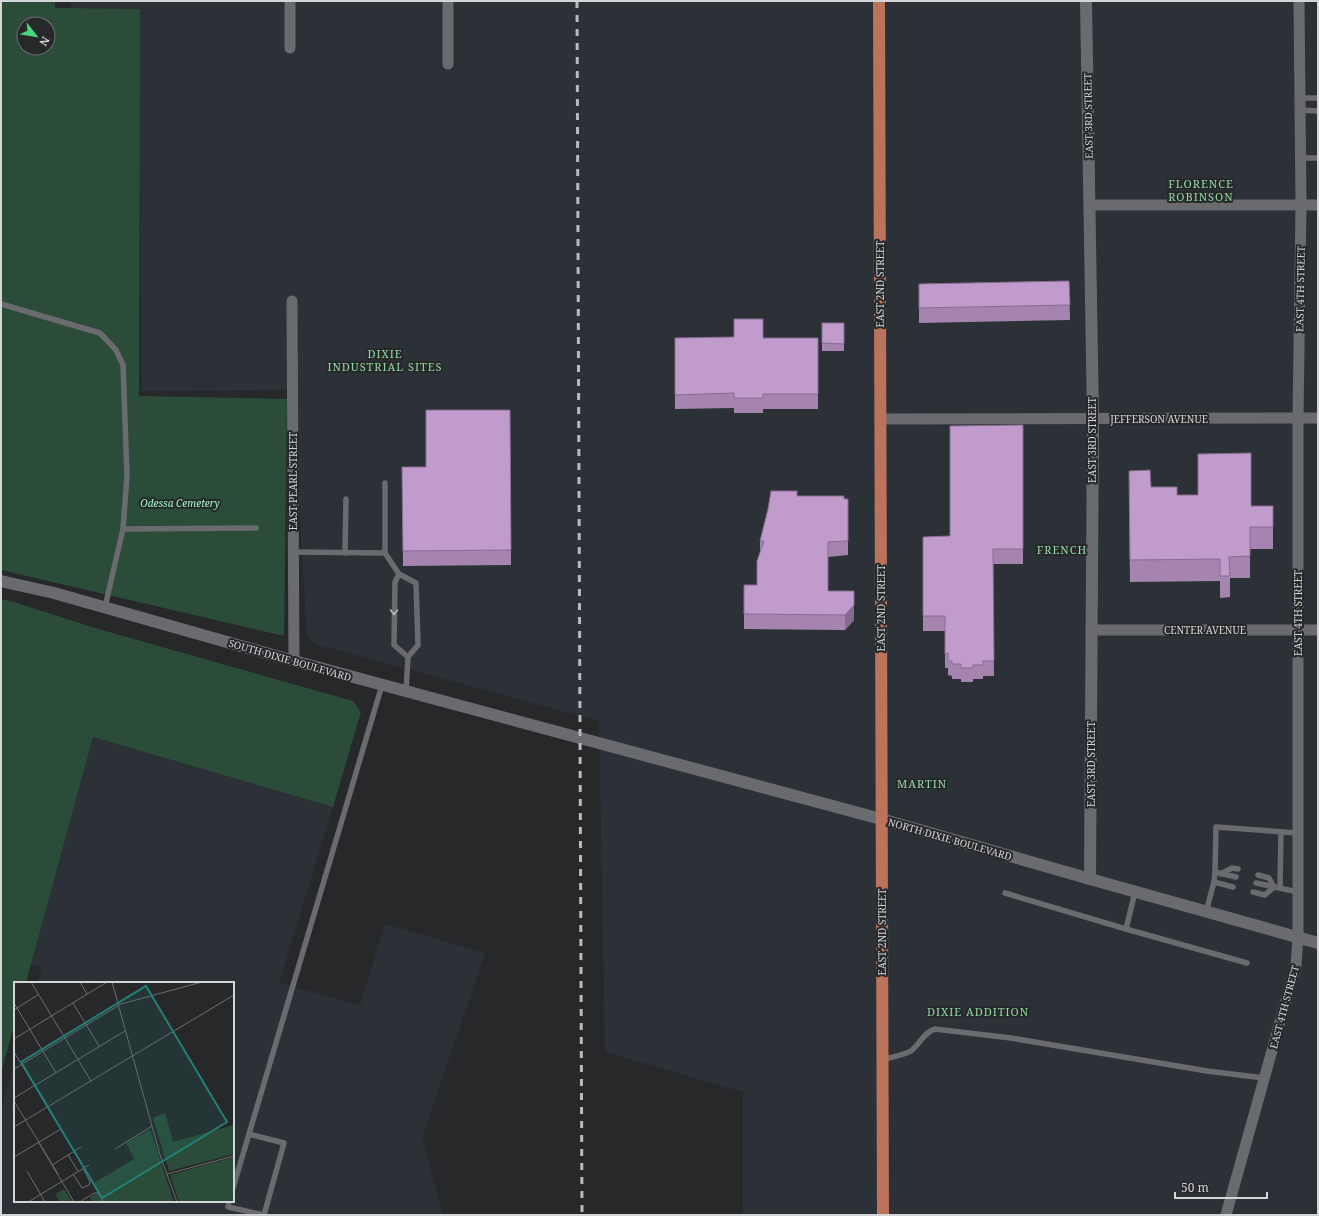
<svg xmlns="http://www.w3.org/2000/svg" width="1319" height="1216" font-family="'Noto Serif',serif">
<rect width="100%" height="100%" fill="#26282a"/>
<!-- built -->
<g fill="#2c3138">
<path d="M71,1h1247v1214h-575v-123l-138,-40 -6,-331 -284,-77 -8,-9 -15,-245 -150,1 -4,-320 -67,-59z"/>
<path d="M93,737l240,70 -54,176 81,22 25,-81 100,29 -63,185 21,77h-442v-106l14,-47v139h218v-218h-195l4,-15 -11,-3z"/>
</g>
<!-- green -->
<g fill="#2a4c39" fill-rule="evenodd">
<path d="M1,1h54v7l85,1 -1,387 148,3 -3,237 -283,-66zM24,24h24v24h-24z"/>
<path d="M1,599l13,3 81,26 258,73 8,11 -28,95 -240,-70 -67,246h-11v39l-14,51z"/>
</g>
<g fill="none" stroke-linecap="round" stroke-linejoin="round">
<!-- lane -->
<g stroke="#6a6b6e" stroke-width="5.5">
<path d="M1300,98h18"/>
<path d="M1300,110l18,1"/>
<path d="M1301,158h17"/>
<path d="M1,304l99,29 16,17 7,15 4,111 -4,53"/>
<path d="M293,552l92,1v-70"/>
<path d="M345,553l1,-54"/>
<path d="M385,553l14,21 17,9 2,62 -10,12 -14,-12 1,-63 4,-8"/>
<path d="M105,607l18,-78 133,-1"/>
<path d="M406,691l2,-34"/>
<path d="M1215,872l1,-45 82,6"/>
<path d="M1221,874l11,-6 6,1"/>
<path d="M1214,882l19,5"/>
<path d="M1256,883l42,9"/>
<path d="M1280,888l1,-56"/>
<path d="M1253,892l12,3 9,-8 -5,-9 -11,-3"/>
<path d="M1005,893l121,36 9,-37"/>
<path d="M1206,912l8,-30 1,-10 21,5"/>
<path d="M1126,929l121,34"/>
<path d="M883,1060c7,-3 22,-5 28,-9 9,-7 13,-19 24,-22l76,9 196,33 57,7"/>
<path d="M233,1188l149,-503"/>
<path d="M229,1201l-1,6 36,8 20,-72 -35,-9"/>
</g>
<!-- street -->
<g stroke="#6a6b6e" stroke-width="11">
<path d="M290,1v47"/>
<path d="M448,64v-63"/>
<path d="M1090,205h228"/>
<path d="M292,301l2,360"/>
<path d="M880,419l438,-1"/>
<path d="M1091,630h227"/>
<path d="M1226,1215l70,-250 2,-27v-520l3,-213 -2,-204"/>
</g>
<!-- secondary -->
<g stroke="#6a6b6e" stroke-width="12">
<path d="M1086,1l7,418 -3,460"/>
<path d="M1,581l53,12 240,68 587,158 209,60 228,64"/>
</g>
<!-- primary -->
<path stroke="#bb735b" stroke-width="12" d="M879,1l4,1214"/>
<!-- rail -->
<path stroke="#b8babc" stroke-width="3" stroke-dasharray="7 7" stroke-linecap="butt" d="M577,1l5,1214"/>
</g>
<!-- wall -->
<g fill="#a585af">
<path d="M1069,281l1,39 -151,3v-39z"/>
<rect x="822" y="323" width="22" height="28"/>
<path d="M675,338h143v71h-55v4h-29v-5l-59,1z"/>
<path d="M510,410l1,155 -108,1 -1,-99h24z"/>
<path d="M1023,425v139h-30l1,112h-11v3h-10v3h-12v-3h-9v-3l-4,-1v-7h-3v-37h-22v-94l27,-1z"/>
<path d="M1129,492l48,3 74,11h22v43h-23v29h-20v19l-10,1v-17l-90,1z"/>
<path d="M797,496l51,3v56l-20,2v34l26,29 -9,10 -101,-1v-44h13l3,-33v-11z"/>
</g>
<!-- shaded-wall -->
<path fill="#866c8f" d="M854,591v29l-9,10v-15z"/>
<!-- building -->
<g fill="#c09bcc" stroke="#866c8f">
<path d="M1069,281l1,24 -151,3v-24z"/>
<path d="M734,319h29v19h55v56h-55v4h-29v-5l-59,2v-57l59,-1z"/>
<path d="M822,323h22v21l-22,-1z"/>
<path d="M426,410h84l1,140 -108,1 -1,-84h24z"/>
<path d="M1023,425v124h-30l1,112h-11v4h-10v3h-12v-4h-9v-3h-4v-8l-3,1v-38h-22v-79l27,-1v-110z"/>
<path d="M1251,453v53h22v21h-23v29l-21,1 1,19h-10v-17l-90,1 -1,-89 21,-1 1,17h26v8h21v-41z"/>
<path d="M771,491h26v5h47v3h4v42l-20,1v49h26v14l-9,10 -101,-1v-29h13v-24l7,-20h-4l8,-32z"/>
</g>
<!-- one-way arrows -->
<defs><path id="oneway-chevron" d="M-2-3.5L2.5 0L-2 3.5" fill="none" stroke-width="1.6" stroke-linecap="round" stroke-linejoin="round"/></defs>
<use stroke="#bababd" href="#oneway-chevron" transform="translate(394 612) rotate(91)"/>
<g text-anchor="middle" stroke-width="4" stroke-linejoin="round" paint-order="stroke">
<!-- street labels -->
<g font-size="10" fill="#d4d5d7" stroke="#26282a">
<text transform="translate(1088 116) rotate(-91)" y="4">EAST 3RD STREET</text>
<text transform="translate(880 284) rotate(-90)" y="4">EAST 2ND STREET</text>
<text transform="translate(1300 289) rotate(-89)" y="4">EAST 4TH STREET</text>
<text x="1159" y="423">JEFFERSON AVENUE</text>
<text transform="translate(1092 440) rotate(-90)" y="4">EAST 3RD STREET</text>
<text transform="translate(293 481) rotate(-90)" y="4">EAST PEARL STREET</text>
<text transform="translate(881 608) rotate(-90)" y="4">EAST 2ND STREET</text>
<text transform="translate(1298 613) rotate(-90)" y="4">EAST 4TH STREET</text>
<text x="1205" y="634">CENTER AVENUE</text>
<text transform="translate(290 660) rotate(16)" y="4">SOUTH DIXIE BOULEVARD</text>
<text transform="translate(1091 764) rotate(-90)" y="4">EAST 3RD STREET</text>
<text transform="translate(950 839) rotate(16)" y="4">NORTH DIXIE BOULEVARD</text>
<text transform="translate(882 932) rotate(-90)" y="4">EAST 2ND STREET</text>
<text transform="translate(1284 1007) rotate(-75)" y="4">EAST 4TH STREET</text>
</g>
<!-- park labels -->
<g font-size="10" font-style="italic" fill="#a1fac8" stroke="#26282a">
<text x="180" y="507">Odessa Cemetery</text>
</g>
<!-- neighbourhood labels -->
<g font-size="11" letter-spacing="1" fill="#93d7a3" stroke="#26282a">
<text x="1201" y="188">FLORENCE<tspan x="1201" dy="13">ROBINSON</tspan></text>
<text x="385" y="358">DIXIE<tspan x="385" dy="13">INDUSTRIAL SITES</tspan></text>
<text x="1062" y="554">FRENCH</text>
<text x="922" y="788">MARTIN</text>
<text x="978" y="1016">DIXIE ADDITION</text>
</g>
</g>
<!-- overview -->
<g transform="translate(14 982)">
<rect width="220" height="220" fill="#26282a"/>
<path d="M151,131l8,29 61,-17v29l-65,17 -16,-53zM136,147l24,73h-81l-3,-5 9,-6 -5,-8 40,-24 -8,-16zM220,175v45h-55l-9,-27zM50,207l8,13h-12l-5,-8z" fill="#2a4c39"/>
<path fill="none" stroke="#6c6d6f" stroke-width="1" d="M17,0l60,99M66,0l7,12M98,0l48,173 17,47M0,21l42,70M59,21l26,43M0,28l25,-16M0,57l93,-57M0,70l47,77 -47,28M0,87l107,-65 81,-22M0,116l111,-67M0,119l44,73M0,145l220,-132M25,161l35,59M101,167l37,-23M54,173l10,16M38,183l29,-18M69,186l7,14 -1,3M13,189l18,31M59,192l9,14 7,-3M153,192l67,-18M80,211h4l6,9M14,220l61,-37M66,220l14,-9"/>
<path fill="#238078" fill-opacity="0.15" stroke="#238078" stroke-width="2" d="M132,4l81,136 -125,76 -81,-136z"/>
<rect width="220" height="220" fill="none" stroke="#d4d5d7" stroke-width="2"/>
</g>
<!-- border -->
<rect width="1319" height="1216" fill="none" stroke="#d4d5d7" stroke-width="4"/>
<!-- north arrow -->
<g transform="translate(36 36) rotate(121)"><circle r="19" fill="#26282a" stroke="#6c6d6f"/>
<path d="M0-3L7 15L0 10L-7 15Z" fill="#46d779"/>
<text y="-6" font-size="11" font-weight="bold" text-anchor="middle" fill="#d4d5d7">N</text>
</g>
<!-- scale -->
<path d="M1175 1192v6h92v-6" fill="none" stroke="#d4d5d7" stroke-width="2"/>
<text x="1181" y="1192" font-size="12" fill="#d4d5d7" stroke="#26282a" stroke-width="3" paint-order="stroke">50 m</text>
</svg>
